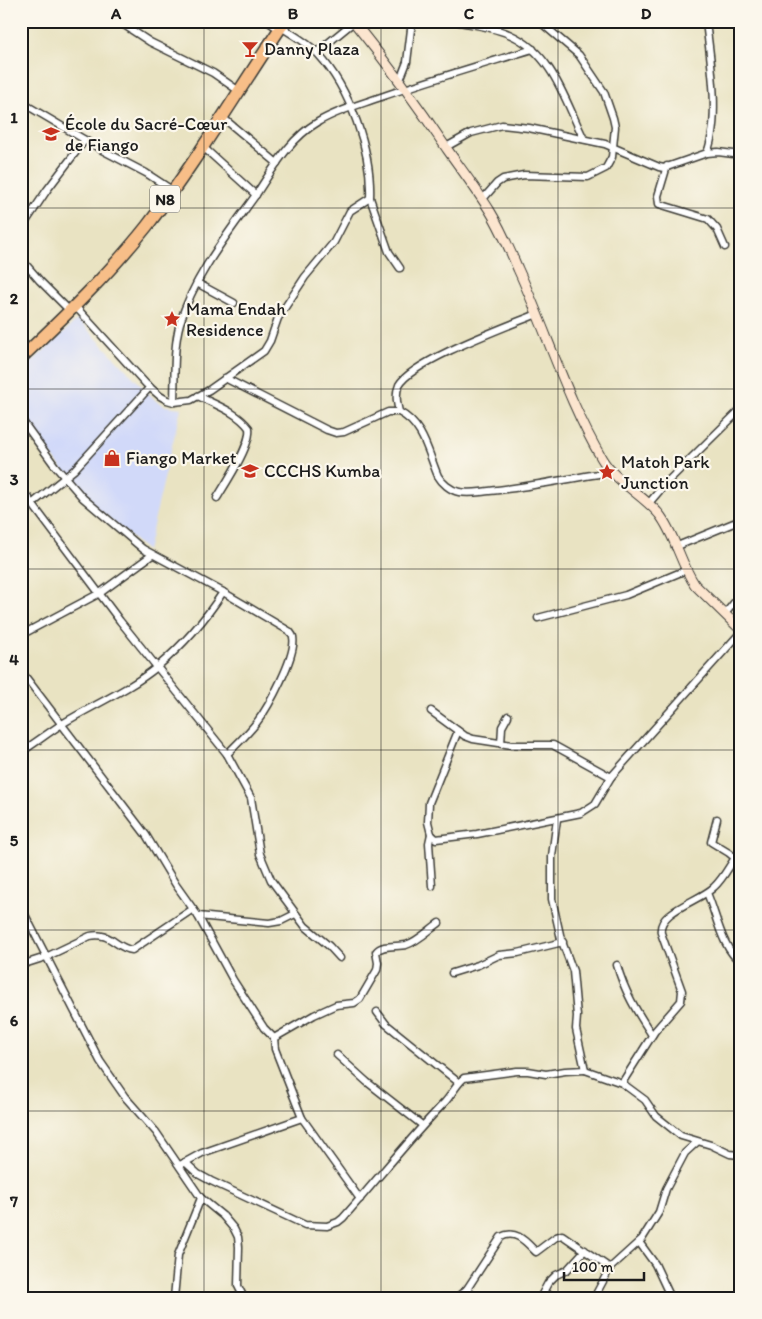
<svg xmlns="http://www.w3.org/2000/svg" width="762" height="1319" font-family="Itim,sans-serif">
<rect width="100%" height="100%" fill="#fbf7ec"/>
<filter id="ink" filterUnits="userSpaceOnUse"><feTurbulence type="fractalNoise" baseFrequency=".02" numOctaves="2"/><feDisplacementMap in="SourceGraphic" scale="10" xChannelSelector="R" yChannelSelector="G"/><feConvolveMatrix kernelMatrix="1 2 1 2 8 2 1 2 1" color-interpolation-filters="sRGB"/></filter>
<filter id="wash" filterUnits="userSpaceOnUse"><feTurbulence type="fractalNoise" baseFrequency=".0096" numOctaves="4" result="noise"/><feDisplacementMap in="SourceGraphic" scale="20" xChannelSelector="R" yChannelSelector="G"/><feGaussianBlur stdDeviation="1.12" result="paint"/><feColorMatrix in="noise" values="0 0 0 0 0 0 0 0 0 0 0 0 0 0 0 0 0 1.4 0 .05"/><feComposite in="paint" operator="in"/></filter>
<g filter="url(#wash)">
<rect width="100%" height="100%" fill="#e9e3c2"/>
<!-- built -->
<path fill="#d1d9f9" d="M78,319l78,82 10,5 15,2 -34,143 -60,-51 -66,-83v-45z"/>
</g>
<g filter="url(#ink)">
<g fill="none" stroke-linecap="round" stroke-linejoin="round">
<!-- street casing -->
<g stroke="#3b3a35" stroke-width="9">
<g id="street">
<path d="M118,21l32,21 63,31 26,18"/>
<path d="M267,21l12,8"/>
<path d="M456,21c17,4 39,6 55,14 42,19 54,66 73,104"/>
<path d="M706,21c4,39 15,95 1,132"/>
<path d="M317,52l38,-31"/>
<path d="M400,80l7,-18 5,-41"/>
<path d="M21,102l81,48 44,23 26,17"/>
<path d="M222,117l55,46"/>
<path d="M202,146l54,49"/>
<path d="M446,147l25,-14 31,-8 27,3 76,16 54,23 5,1 43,-15 11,-1 23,3"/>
<path d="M667,166l-9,30 1,8 49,15 9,10 8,18"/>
<path d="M370,198l19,54 11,16"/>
<path d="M482,200l15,-17 6,-4 21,-4 64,2 18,-9 6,-11 3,-30 -2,-9 -9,-26 -25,-37 -40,-34"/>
<path d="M21,229l26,-39 38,-50"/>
<path d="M21,259l19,22 30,30"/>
<path d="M197,283l37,20"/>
<path d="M75,306l71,78 14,12 7,4 7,2 17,-2 18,-10 55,-39 6,-10 8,-23 27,-41 29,-35 16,-31 20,-13c2,-47 -20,-109 -52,-144 -9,-11 -25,-19 -37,-27"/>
<path d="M225,378l102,52 9,3 8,-1 44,-20h11c25,13 29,41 39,64 4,7 12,14 21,16 10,2 20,0 30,-1 41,-4 81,-13 122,-19"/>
<path d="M198,396c18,9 39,16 51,32 3,16 -23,55 -32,70"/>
<path d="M174,402c1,-26 -1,-54 6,-79 14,-47 47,-88 75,-127 18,-27 34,-57 63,-74 18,-11 40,-17 60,-24 51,-18 103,-33 155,-49"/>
<path d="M399,412c-2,-9 -4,-18 0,-27 13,-24 109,-59 138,-71"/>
<path d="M21,419l34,47 28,32 60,51 80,43 66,39c2,2 4,4 4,6 4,18 -25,71 -36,85 -9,12 -20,22 -30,32"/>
<path d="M21,489l99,132 107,133 24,44 9,56 11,26 34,46 24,20 11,12"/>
<path d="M21,502l8,-4"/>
<path d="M33,503l41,-33 76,-83"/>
<path d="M649,503l18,-21 74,-73"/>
<path d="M675,547l66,-27"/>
<path d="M725,614l16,-20"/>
<path d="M538,618l88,-23 60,-25"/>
<path d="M21,635l79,-42 52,-38"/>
<path d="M21,671l125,164 30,50 22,31 35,64 31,48 10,10 1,11 27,69 58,81"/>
<path d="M431,711l34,25 8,3 39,6h41l58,32 130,-145"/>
<path d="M458,731l-29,72 -1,19 3,12 5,5 41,-5 104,-21 14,-9 16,-27"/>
<path d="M501,744l1,-17 6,-11"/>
<path d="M21,752c14,-9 27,-19 41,-28 31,-19 67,-34 95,-57 25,-21 48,-47 66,-75"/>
<path d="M717,819l-6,23 18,11 6,5"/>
<path d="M431,834l-2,9 3,43"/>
<path d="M738,858l3,-17"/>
<path d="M707,893c9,20 15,57 34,69"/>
<path d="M21,907l79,154 25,36 31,35 45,66 22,18 11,13 4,8 1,10 -1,39 6,12"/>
<path d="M198,916l71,7 12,-2 14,-7"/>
<path d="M21,965l25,-8 44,-21c20,-5 27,13 42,14l61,-41"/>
<path d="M617,965c7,26 20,47 35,70"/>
<path d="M452,973l26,-8 21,-10 19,-2 45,-11"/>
<path d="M377,1012l9,12 72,58"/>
<path d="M274,1038l40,-23 22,-10 18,-2 6,-4 17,-29 1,-7 -2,-11c6,-8 20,-5 30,-7 11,-3 23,-15 33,-22"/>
<path d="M337,1055l30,27 55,43"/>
<path d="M585,1070l37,13 23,17 11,16 25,20 30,9 19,9 9,1 2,3"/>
<path d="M622,1083l33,-52 26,-30 1,-10 -21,-58c-4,-22 39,-32 53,-46 9,-8 14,-19 21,-29l6,-1"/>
<path d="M185,1162l13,12 13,7 94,44 22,1 11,-4 5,-4c34,-38 66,-79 102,-116 7,-8 11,-17 19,-24l53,-7h11l18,3 19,-3 20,-1 -9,-41 1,-13 -4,-45 -12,-32 -9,-40v-43l5,-37"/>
<path d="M182,1164l20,-11 100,-35"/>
<path d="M639,1242l16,22 16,34"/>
<path d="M21,1271l2,27"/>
<path d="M467,1289l34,-52c15,-8 25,5 35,15l20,-15 6,-2 48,33"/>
<path d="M174,1298l4,-43 23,-57"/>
<path d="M442,1298h3"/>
<path d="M456,1298l11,-9 6,7 12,2"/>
<path d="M540,1298l8,-15 8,-8 11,-5 18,-20"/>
<path d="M541,1298l6,-4 8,4"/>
<path d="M594,1298l16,-30 32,-29 17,-27 7,-23 19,-36 12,-11"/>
</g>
</g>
<!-- secondary casing -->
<g stroke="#3b3a35" stroke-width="11">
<path id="secondary" d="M353,21c34,42 64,83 94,128 14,20 30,41 43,62 11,18 20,39 28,58 29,63 49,131 84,190 14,23 40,35 57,55 16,20 21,49 36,71l46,45"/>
</g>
<!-- highway casing -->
<g stroke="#3b3a35" stroke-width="14">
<path id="highway" d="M21,358c44,-42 88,-84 126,-132 50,-65 92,-137 138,-205"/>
</g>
<!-- street -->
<use href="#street" stroke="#fff" stroke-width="6"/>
<!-- secondary -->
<use href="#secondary" stroke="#fce5cf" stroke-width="9"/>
<!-- highway -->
<use href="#highway" stroke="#f7be88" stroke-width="11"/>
</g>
</g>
<!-- grid -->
<path fill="none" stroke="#1c1c1c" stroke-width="1" stroke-opacity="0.55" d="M204,21v1277M381,21v1277M558,21v1277M21,208h720M21,389h720M21,569h720M21,750h720M21,930h720M21,1111h720"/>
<!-- icons -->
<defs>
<g id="bar-bare" transform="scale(1.35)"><path d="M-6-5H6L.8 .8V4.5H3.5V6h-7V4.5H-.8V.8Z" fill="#c8321e" stroke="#fbf7ec" stroke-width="2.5" paint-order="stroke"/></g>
<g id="school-bare" transform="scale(1.35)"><path d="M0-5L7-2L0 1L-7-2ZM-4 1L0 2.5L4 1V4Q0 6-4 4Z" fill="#c8321e" stroke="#fbf7ec" stroke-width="2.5" paint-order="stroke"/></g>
<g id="sight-bare" transform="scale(1.35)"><path d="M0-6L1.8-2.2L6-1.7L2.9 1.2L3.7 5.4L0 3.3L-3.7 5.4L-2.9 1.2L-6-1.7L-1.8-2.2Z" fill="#c8321e" stroke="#fbf7ec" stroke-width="2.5" paint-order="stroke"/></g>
<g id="shop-bare" transform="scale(1.35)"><path d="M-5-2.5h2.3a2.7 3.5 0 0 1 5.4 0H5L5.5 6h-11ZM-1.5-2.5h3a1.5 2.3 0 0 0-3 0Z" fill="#c8321e" stroke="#fbf7ec" stroke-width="2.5" paint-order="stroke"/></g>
<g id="university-bare" transform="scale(1.35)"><path d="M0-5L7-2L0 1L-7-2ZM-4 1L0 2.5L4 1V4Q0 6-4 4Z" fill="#c8321e" stroke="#fbf7ec" stroke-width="2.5" paint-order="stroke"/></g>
</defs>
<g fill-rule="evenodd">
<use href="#bar-bare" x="250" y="49"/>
<use href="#school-bare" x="51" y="134"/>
<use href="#sight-bare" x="172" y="319"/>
<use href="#shop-bare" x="112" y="458"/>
<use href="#university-bare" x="250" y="471"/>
<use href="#sight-bare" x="607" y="472"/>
</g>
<g text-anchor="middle" stroke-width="4.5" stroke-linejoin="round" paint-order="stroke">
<!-- shield labels -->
<rect fill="#fbf7ec" stroke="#5f5e5a" stroke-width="1" x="150" y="185.5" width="30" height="27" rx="4"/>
<g font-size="16" font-weight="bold" fill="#1c1c1c">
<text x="165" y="205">N8</text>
</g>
<!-- poi labels -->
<g font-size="18" fill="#1c1c1c" stroke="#fbf7ec" text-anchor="start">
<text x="264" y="55">Danny Plaza</text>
<text x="65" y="130">École du Sacré-Cœur<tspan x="65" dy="21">de Fiango</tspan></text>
<text x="186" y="315">Mama Endah<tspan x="186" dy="21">Residence</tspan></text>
<text x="126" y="464">Fiango Market</text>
<text x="621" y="468">Matoh Park<tspan x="621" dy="21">Junction</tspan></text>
<text x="264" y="477">CCCHS Kumba</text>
</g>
</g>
<!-- margin -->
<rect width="762" height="1319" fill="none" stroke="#fbf7ec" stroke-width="55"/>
<!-- scale -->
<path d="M564 1272v8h80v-8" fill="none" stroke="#1c1c1c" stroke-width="2.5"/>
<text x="572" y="1272" font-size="15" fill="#1c1c1c" stroke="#fbf7ec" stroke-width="4" paint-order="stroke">100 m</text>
<rect x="28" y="28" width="706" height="1264" fill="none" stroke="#1c1c1c" stroke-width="2"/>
<g font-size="16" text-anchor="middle" font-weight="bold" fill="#1c1c1c">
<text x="116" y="19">A</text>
<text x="293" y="19">B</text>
<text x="469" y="19">C</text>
<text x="646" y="19">D</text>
<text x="14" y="123">1</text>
<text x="14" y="304">2</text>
<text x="14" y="485">3</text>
<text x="14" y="665">4</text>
<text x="14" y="846">5</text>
<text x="14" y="1026">6</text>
<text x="14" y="1207">7</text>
</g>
</svg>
